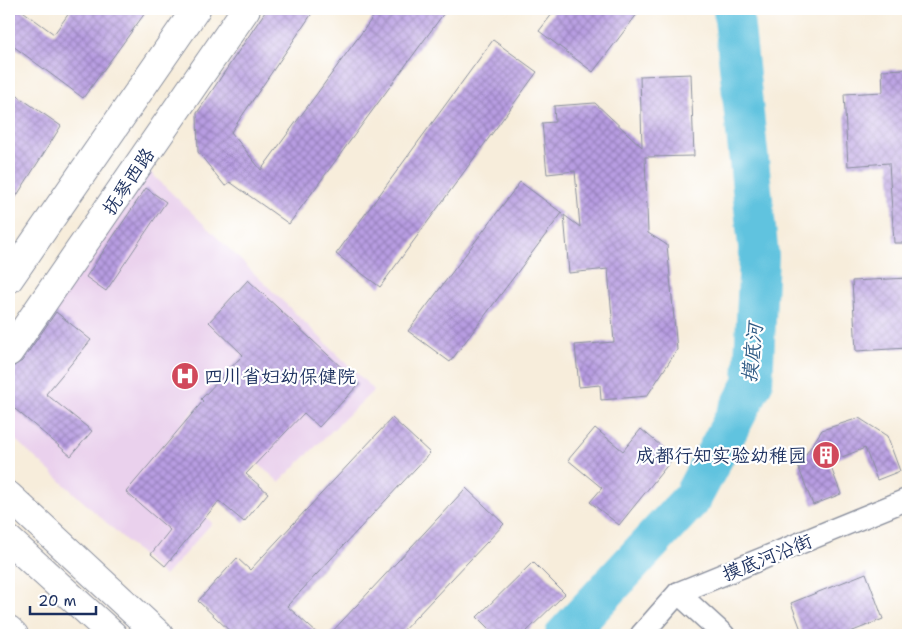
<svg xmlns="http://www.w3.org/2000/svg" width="917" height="644" font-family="'Shantell Sans','LXGW WenKai TC',sans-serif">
<defs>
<pattern id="building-cross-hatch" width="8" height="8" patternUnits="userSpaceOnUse" patternTransform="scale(1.25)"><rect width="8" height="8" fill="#b89de2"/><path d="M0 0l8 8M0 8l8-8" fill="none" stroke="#9580ba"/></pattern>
</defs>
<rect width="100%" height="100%" fill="#fff"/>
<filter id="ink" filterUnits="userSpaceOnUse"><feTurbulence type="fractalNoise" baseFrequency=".02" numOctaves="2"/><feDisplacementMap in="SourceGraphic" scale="10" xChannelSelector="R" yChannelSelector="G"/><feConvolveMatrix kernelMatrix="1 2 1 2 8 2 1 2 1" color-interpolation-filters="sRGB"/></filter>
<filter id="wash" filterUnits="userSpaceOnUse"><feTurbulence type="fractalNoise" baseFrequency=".0096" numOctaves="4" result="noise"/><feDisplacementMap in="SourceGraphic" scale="20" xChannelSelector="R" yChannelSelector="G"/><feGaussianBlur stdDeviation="1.12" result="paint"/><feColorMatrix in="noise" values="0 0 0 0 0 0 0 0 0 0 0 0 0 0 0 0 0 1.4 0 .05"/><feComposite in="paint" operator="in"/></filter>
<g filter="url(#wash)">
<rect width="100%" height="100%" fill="#f7eddb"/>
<!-- built -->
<path fill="#ead1ed" d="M149,171l225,219 -95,92 -84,-74 -46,56 63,59 -47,53 -156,-142v-72z"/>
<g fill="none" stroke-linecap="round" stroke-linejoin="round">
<!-- river -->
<path stroke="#61c3df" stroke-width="40" d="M565,635l127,-137 61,-115 6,-127 -26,-247"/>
</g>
<g id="blocks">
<!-- building -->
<g fill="url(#building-cross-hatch)">
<path d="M9,9h11l34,25 18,-25h76l-65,89 -74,-55z"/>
<path d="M267,9h48l-84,123 30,38 118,-161h68l-158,215 -59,-42 -5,4 -27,-34 -1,-39z"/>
<path d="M556,9h85l-48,63 -54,-41z"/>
<path d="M493,40l44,32 -157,215 -44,-33z"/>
<path d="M908,69v174h-14l-5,-80 -41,3 -4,-72 39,-2 -1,-22z"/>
<path d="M691,74l3,82 -49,1 3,76 19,12 10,105 -30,46 -46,4 -1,-15 -21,2 -4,-42 39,-3 -6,-73 -39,4 -5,-58 16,12 -5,-56 -28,3 -5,-51 13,-1 -1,-16 41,-3 47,44 -2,-71z"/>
<path d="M9,90l52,36 -52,82z"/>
<path d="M520,182l42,31 -112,149 -42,-31z"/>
<path d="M146,188l20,14 -60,89 -20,-14z"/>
<path d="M908,278v70l-52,3 -4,-70z"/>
<path d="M248,280l111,104 -40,43 -15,-14 -58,61 22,19 -24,29 -25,-21 -54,65 -14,-12 19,-24 -44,-38 77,-91 -2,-2 42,-44 -34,-33z"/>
<path d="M56,312l35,28 -45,54 46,37 -21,25 -62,-52v-35l13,-8z"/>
<path d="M392,418l38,35 -143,153 32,29h-85l-36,-34 39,-43 13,12z"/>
<path d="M859,418l28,18 13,35 -23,9 -12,-32 -36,14 12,32 -28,11 -15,-39 24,-36z"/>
<path d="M595,428l28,23 18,-22 33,28 -55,68 -29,-23 12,-14 -34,-28z"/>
<path d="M466,488l38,36 -105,111h-70z"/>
<path d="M533,562l32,32 -42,41h-28l-18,-18z"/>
<path d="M866,573l17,46 -40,16h-40l-12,-32z"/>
</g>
</g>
</g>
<g filter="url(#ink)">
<use href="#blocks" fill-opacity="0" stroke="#898e9c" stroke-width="1"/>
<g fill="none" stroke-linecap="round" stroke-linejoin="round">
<!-- street casing -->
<g stroke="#898e9c" stroke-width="24">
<g id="street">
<path d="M678,593l46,42"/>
<path d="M641,635l37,-42 230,-94"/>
</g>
</g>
<!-- secondary casing -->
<g stroke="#898e9c" stroke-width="30">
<path id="secondary" d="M9,496l150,139"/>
</g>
<!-- primary casing -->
<g stroke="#898e9c" stroke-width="30">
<g id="primary">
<path d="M9,279l187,-270"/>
<path d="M9,352l237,-343"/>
</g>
</g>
<!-- highway casing -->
<g stroke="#898e9c" stroke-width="30">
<g id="highway">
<path d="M9,540l104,95"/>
<path d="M9,630l5,5"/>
</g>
</g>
<!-- street -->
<use href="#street" stroke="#fff" stroke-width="21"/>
<!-- secondary -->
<use href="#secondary" stroke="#fff" stroke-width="28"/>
<!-- primary -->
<use href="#primary" stroke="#fff" stroke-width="28"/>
<!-- highway -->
<use href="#highway" stroke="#fff" stroke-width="28"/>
</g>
</g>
<!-- icons -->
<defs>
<g id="hospital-disc" transform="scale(1.4375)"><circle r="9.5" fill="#d1495b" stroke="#fff"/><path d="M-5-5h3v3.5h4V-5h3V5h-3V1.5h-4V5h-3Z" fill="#fff"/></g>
<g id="building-disc" transform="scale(1.4375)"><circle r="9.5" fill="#d1495b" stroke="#fff"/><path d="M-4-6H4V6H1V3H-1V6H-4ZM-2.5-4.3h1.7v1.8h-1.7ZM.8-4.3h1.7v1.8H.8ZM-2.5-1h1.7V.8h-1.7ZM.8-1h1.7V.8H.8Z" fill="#fff"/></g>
</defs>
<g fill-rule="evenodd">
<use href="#hospital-disc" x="185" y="376"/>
<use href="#building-disc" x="826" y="455"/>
</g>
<g text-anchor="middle" stroke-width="4.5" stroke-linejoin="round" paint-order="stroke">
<!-- street labels -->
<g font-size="19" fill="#1b2f5e" stroke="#fff">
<text transform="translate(128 181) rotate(-56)" y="7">抚琴西路</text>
<text transform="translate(767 557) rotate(-22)" y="7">摸底河沿街</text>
</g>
<!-- poi labels -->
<g font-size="19" fill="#1b2f5e" stroke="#fff" text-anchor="start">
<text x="204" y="383">四川省妇幼保健院</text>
<text x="807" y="462" text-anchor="end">成都行知实验幼稚园</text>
</g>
<!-- water labels -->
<g font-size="20" font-style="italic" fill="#305b85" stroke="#fff">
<text transform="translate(752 353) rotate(-84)" y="7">摸底河</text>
</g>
</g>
<!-- margin -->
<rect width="917" height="644" fill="none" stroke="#fff" stroke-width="30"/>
<!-- scale -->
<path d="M30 606v8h66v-8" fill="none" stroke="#1b2f5e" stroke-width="2.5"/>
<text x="38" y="606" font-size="15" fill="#1b2f5e" stroke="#ffffff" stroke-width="4" paint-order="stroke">20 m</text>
</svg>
